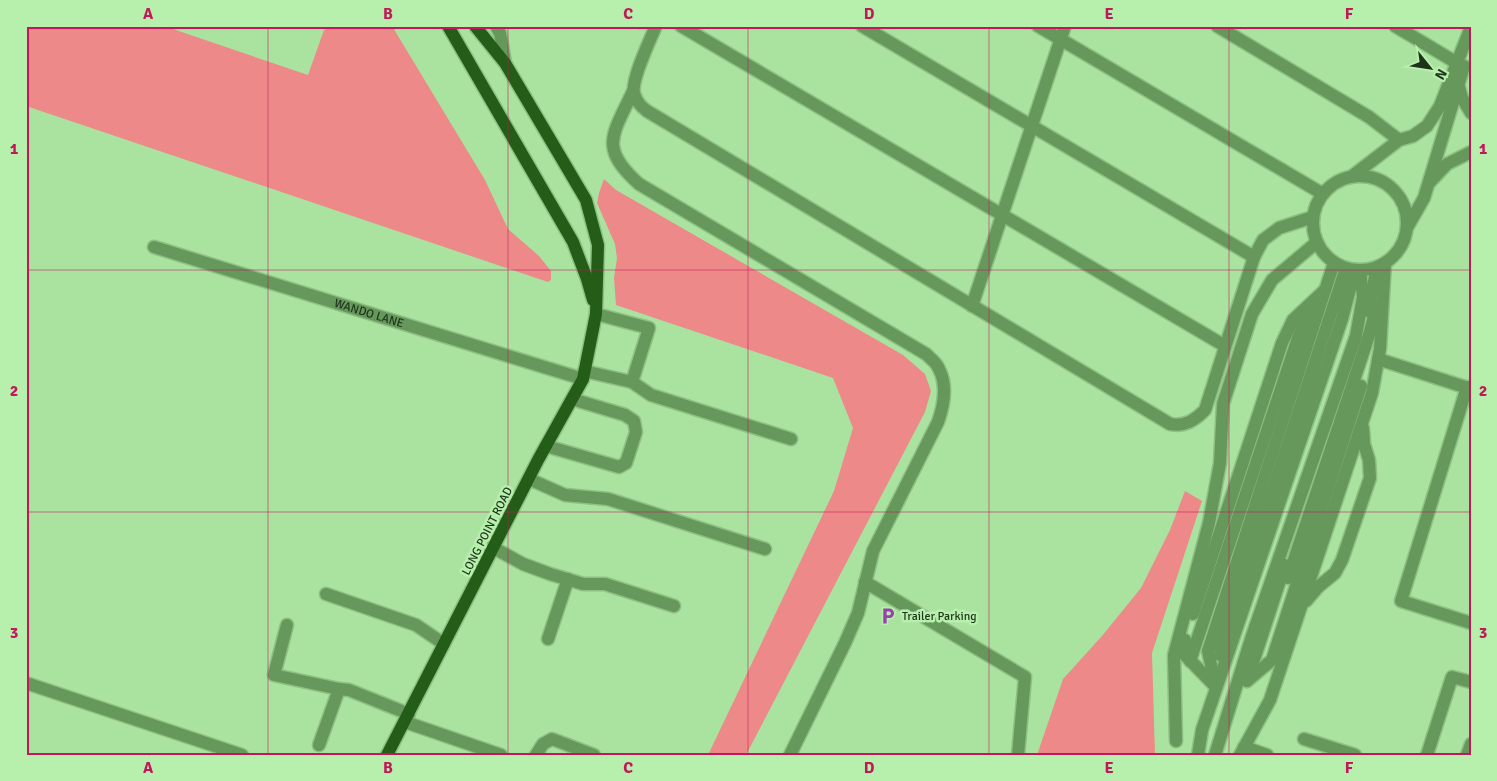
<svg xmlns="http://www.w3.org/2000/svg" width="1497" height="781" font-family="Signika,sans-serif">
<rect width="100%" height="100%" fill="#aae3a0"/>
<!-- green -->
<g fill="#ed8989">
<path d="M26,26h138l144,49 16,-45 13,-4h55l93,154 23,49 31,27 12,15v9l-3,2 -522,-176z"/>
<path d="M604,179l12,11 287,165 22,19 6,17 -6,21 -179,343h-38l126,-264 19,-63 -20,-50 -217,-73 -2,-27 3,-20 -2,-14 -18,-41 2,-10z"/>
<path d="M1185,491l17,10 -50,152 3,102h-118l26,-76 39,-43 39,-48 29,-58z"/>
</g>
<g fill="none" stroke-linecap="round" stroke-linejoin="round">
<!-- minor casing -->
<g stroke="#8ec085" stroke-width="15">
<g id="minor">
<path d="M496,26l4,7 5,30"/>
<path d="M656,26c-6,14 -25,54 -22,67 2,8 6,13 13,18l523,313c15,3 25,-4 35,-14l49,-153 9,-17 16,-12 34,-11"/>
<path d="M681,26l544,320"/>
<path d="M862,26l392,231"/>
<path d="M1038,26l285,168"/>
<path d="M1217,26l152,91 30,23"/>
<path d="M1395,26l62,37"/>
<path d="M1458,84l4,14 9,15"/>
<path d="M633,91c-20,44 -35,56 6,93l287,170c4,4 11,9 13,15 9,17 5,36 -1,53l-65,129 -15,62 -13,30 -55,112"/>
<circle cx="1360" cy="223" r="47"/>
<path d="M1351,177l48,-37 14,-4 14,-10 13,-20 31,-79"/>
<path d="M1430,182l17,-18 24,-12"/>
<path d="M1408,226l16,-28 40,-132"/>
<path id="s1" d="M154,247l429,132"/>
<path d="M972,306l93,-280"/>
<path d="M1368,311l9,-44"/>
<path d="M1378,359l93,30"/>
<path d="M584,371l48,11 17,-54 -53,-14"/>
<path d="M632,382l19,13 140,44"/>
<path d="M1467,387l-66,214 70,22"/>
<path d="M546,446l73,21 7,-4 10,-31 -2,-11 -9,-6 -53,-16"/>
<path d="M529,479l36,16 43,4 157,50"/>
<path d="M494,548l29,16 27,10 33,10h22l69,22"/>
<path d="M1288,578l81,-243 8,-30"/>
<path d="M865,582l160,95 -7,78"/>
<path d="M326,594l90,31 28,19"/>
<path d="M1306,601l12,-14 17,-14 7,-13 28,-82 -1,-18 -5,-16 -1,-16"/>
<path d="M1193,614l89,-271 11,-23 31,-29"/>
<path d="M287,625l-13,50 65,14"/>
<path d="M548,639l20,-60"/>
<path d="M1185,640l-4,11 35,36"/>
<path d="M1220,655l1,-9 125,-378"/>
<path d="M1190,661l108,-323 13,-32"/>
<path d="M1247,681l38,-116"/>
<path d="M1247,681l25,-21 89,-274"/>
<path d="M26,683l216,72"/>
<path d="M1216,687l-8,-36 126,-388"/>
<path d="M405,722l96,33"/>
<path d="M1304,739l51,16"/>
<path d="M1176,741l-2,-86 35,-132 11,-60 3,-59 29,-90 20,-34 45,-38"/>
<path d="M319,745l20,-56 10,1 60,24"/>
<path d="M1244,747l23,8"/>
<path d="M536,755l7,-11 9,-5 42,16"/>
<path d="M1198,755l4,-25 140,-411 13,-49"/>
<path d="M1215,755l36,-116 105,-303 7,-39 -3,-27"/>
<path d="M1240,755l30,-55 102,-307 8,-44 5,-86"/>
<path d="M1427,755l25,-78 19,5"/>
<path d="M1467,755l4,-11"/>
</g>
</g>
<!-- major casing -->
<g stroke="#8ec085" stroke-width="15">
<g id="major">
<path d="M448,26l125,216 14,37 6,21"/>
<path d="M387,755l151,-295 45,-81 13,-65 2,-69 -12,-45 -81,-137 -30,-37"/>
</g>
</g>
<!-- minor -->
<use href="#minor" stroke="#66985c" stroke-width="12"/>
<!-- major -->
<use href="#major" stroke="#245d18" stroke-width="12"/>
</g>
<!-- grid -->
<path fill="none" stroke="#c2185b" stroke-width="1" stroke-opacity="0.55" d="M268,26v729M508,26v729M748,26v729M989,26v729M1229,26v729M26,270h1445M26,512h1445"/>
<!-- icons -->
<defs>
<g id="parking-bare" transform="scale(1.35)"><path d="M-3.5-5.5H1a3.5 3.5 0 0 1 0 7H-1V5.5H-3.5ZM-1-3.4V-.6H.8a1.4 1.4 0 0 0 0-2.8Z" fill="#9a40ac" stroke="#b7f0ac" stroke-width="2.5" paint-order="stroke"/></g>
</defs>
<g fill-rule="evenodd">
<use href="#parking-bare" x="888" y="616"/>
</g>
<g text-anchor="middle" stroke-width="5" stroke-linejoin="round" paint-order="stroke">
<!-- street labels -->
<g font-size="12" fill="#1e341a" stroke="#b7f0ac">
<text dy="4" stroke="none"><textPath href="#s1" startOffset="225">WANDO LANE</textPath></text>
<text transform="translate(487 531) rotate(-63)" y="4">LONG POINT ROAD</text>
</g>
<!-- poi labels -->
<g font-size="12" fill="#1e341a" stroke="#b7f0ac" text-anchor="start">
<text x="902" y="620">Trailer Parking</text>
</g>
</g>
<!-- border -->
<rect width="1497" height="781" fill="none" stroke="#b7f0ac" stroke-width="55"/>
<!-- north arrow -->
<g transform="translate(1430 68) rotate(120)" stroke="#b7f0ac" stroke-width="4" paint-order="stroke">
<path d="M0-4L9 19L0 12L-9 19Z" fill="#1e341a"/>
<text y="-8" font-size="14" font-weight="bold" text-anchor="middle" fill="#1e341a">N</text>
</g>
<rect x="28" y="28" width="1442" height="726" fill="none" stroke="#c2185b" stroke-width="2"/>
<g font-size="16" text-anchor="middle" font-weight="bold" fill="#c2185b">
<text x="148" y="19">A</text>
<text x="388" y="19">B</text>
<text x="628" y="19">C</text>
<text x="869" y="19">D</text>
<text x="1109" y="19">E</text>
<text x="1349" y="19">F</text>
<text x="14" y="154">1</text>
<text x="1483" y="154">1</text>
<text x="14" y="396">2</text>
<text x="1483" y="396">2</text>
<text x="14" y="638">3</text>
<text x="1483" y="638">3</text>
<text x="148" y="773">A</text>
<text x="388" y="773">B</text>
<text x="628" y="773">C</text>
<text x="869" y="773">D</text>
<text x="1109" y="773">E</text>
<text x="1349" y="773">F</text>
</g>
</svg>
